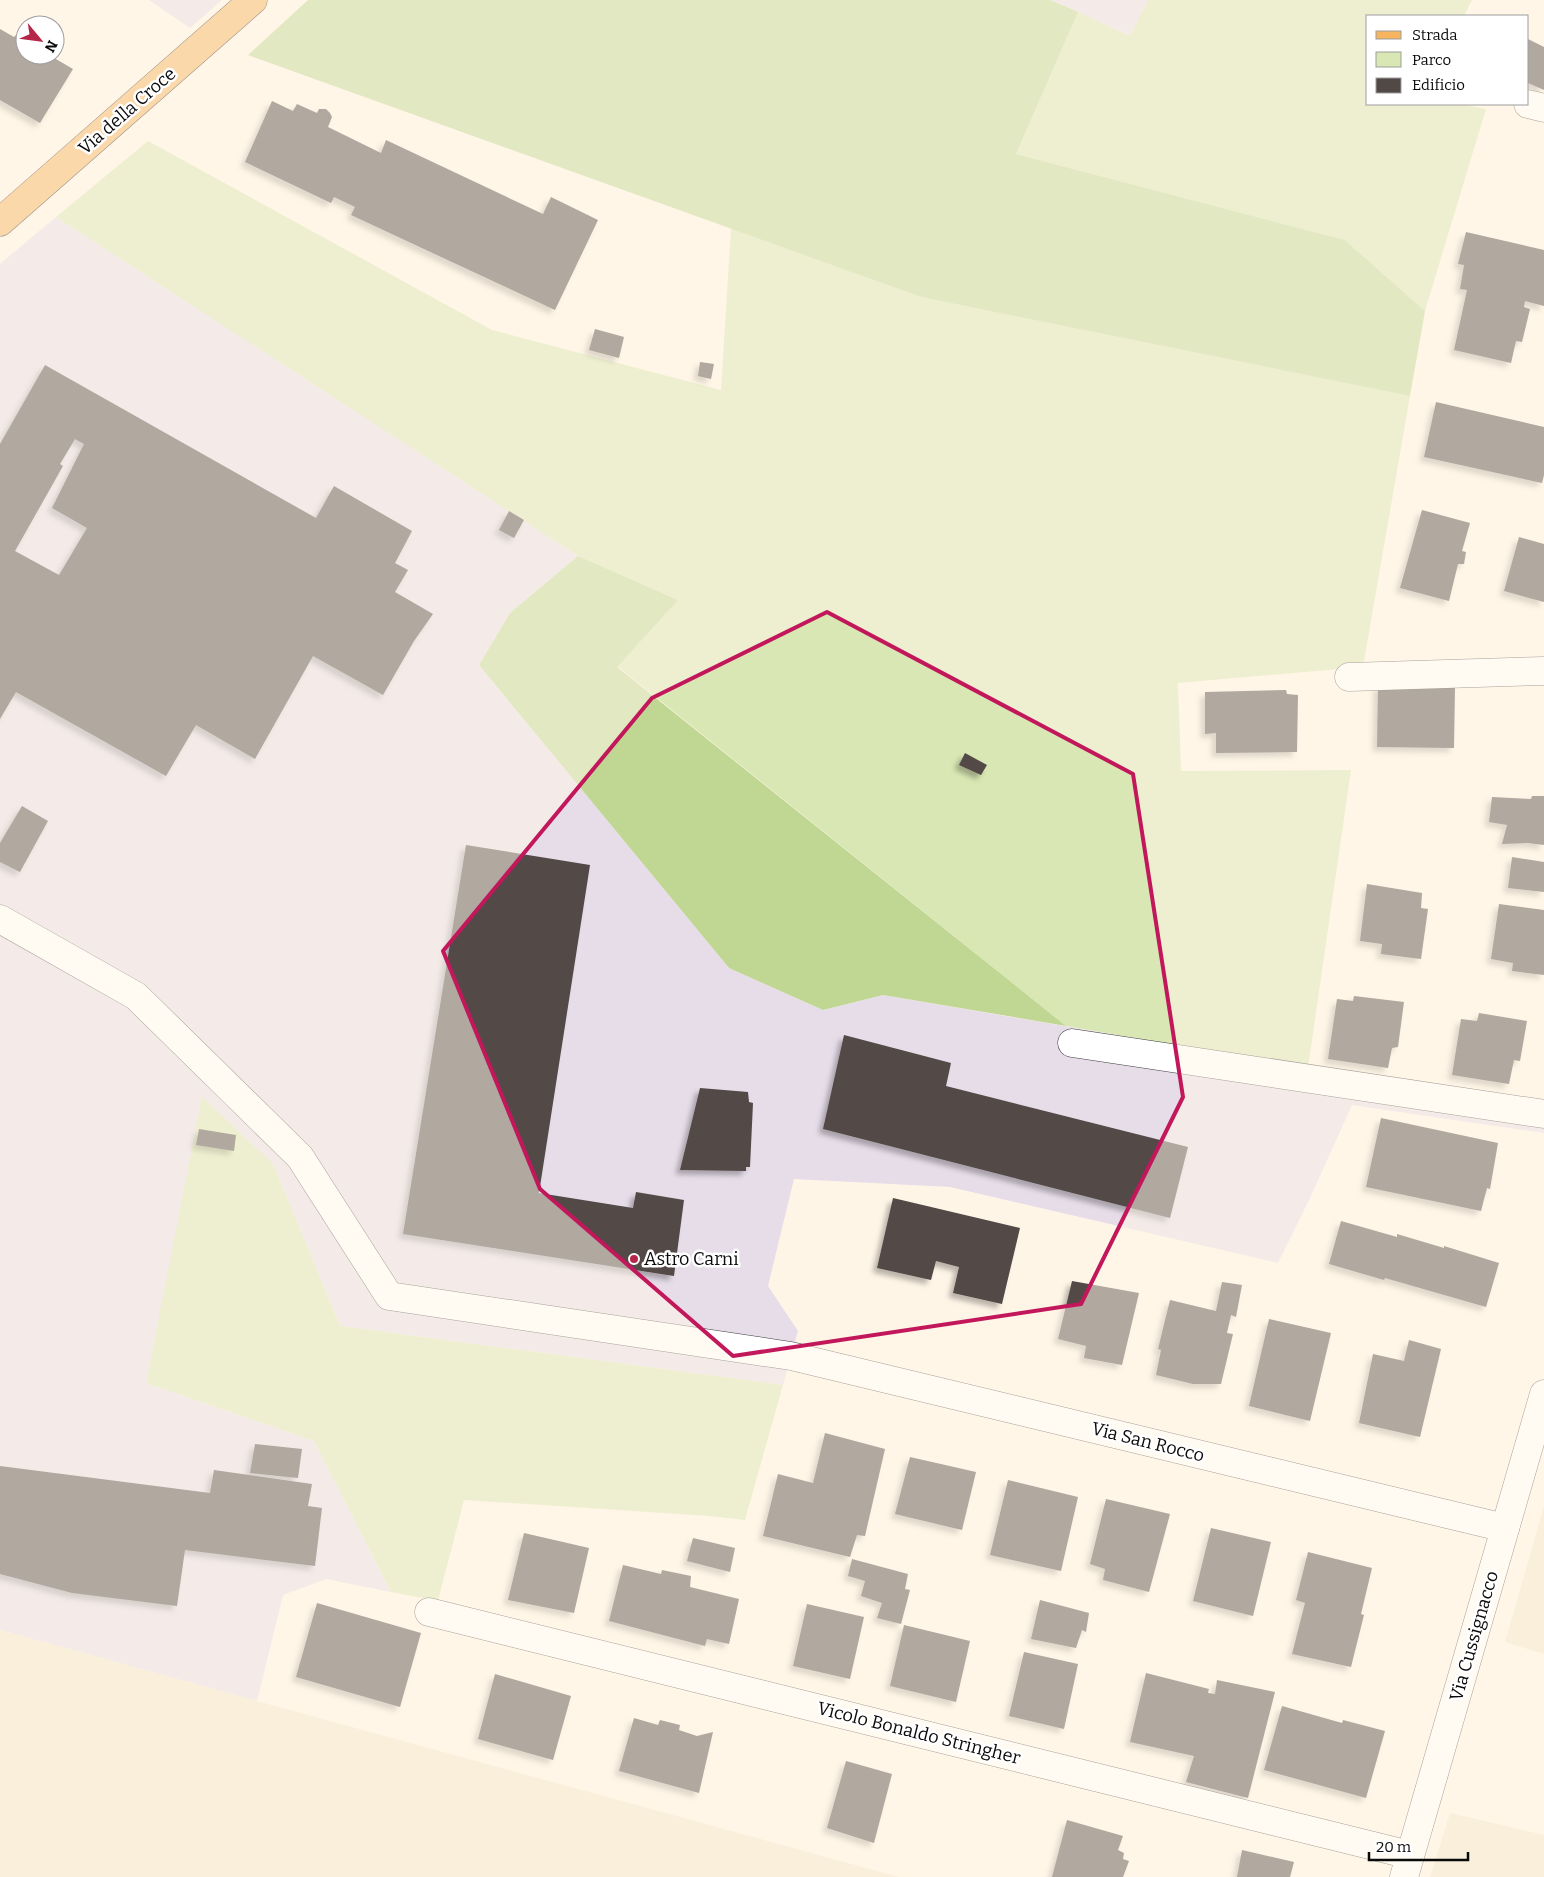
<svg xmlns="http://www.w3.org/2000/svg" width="1544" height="1877" font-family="Bitter,serif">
<defs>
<filter id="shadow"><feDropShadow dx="-4.5" dy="4.5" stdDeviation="2.5" flood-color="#0004"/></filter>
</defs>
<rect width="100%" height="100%" fill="#fff5e7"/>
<!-- industrial -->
<g fill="#e6dde9">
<path d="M149,0h73l-32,28z"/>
<path d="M1050,0h98l-17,36z"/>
<path d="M56,217l275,177 247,162 -68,57 -31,52 250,303 94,42 60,-15 425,73 236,38v27l-192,-28 -42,93 -32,65 -328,-76 -156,-8 -26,107 30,45 -15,54 -443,-59 -67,-162 -127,219 168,58 77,151 -65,-13 -43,16 -26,106 -257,-71v-1366z"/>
</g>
<!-- farmland -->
<g fill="#f3e7c9">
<path d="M1544,1506v148l-39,-12z"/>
<path d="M0,1630l257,71 642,176h-899z"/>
<path d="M1450,1813l94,22v42h-114z"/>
</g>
<!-- green -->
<g fill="#d8e7b3">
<path d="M1148,0h324l-8,16h-96v88h92l26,5 -61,202 -80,-71 -329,-86 62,-142 52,24z"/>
<path d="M148,141l344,189 229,60 10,-162 190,69 489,99 -47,271 -185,16 3,88 170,-1 -43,298 -242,-42 -449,-360 61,-66 -100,-44 -522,-339z"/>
<path d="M202,1097l71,67 67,162 443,59 -38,135 -36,-4 -245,-16 -26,101 -47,-9 -77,-151 -168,-58z"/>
</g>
<!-- forest -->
<g fill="#bfd792">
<path d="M308,0h742l28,12 -62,142 329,86 80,71 -15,85 -489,-99 -673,-242z"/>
<path d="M578,556l100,44 -61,67 449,359 -183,-31 -60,15 -94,-42 -250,-303 31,-52z"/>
</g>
<!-- building -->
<g fill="#524947" fill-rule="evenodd" filter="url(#shadow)">
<path d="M0,29l14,8 2,-2 9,5v15h24l24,14 -33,54 -40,-23z"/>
<path d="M1528,39l16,8v43l-16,-7z"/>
<path d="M272,101l21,10 4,-7 20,9 2,-4h7l4,4 2,4 -4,10 53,26 5,-13 157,74 8,-17 47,23 -43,90 -204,-95 4,-8 -21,-10 -3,6 -86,-41z"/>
<path d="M1466,232l78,18v56l-19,-5 -1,6 6,2 -8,33 -6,-1 -5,22 -57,-13 13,-60 -7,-1 4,-24 -6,-1z"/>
<path d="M595,329l29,8 -5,21 -30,-8z"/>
<path d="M700,362l14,2 -3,15 -13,-3z"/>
<path d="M45,365l271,153 18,-32 78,45 -17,32 13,7 -13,22 38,22 -19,27 -31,54 -70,-39 -58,103 -59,-34 -30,51 -150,-84 -16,27v-275zM75,439l9,5 -32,64 35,20 -28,47 -44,-24 48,-85 -3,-2z"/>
<path d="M1436,402l108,25v48l-2,8 -118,-26z"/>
<path d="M1422,510l48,13 -8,28 4,1 -2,12h-6l-9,37 -49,-13z"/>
<path d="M509,511l15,9 -10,18 -15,-8z"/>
<path d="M1519,537l25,7v58l-40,-11z"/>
<path d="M1378,685l77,2 -1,61 -77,-1z"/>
<path d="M1286,690l1,4 11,1 -1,57 -81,1v-20l-11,1v-42z"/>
<path d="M965,753l22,12 -6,10 -22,-10z"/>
<path d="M1532,796h12v49l-16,-2 -26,1 5,-19 -18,-3 3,-25 39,2z"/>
<path d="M22,806l26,15 -28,51 -20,-10v-19z"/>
<path d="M466,845l124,20 -51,328 94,15 3,-16 48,8 -10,76 -271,-42z"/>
<path d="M1512,857l32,5v30l-36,-4z"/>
<path d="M1367,884l55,9 -1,15 7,1 -7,50 -40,-5 1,-10 -22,-3z"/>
<path d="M1499,904l45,6v65l-32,-4 1,-8 -22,-4z"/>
<path d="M1354,996l50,6 -6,45 -6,1 -4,20 -60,-9 9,-60 16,2z"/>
<path d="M1479,1013l48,8 -7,40 -6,-1 -5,24 -57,-9 9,-56 16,2z"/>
<path d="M844,1035l107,28 -5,23 242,61 -18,71 -347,-89z"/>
<path d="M700,1088l48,4 1,10 4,1 -3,64h-4v4l-66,-1z"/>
<path d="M1381,1118l117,25 -8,46 -3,-1 -6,23 -115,-24z"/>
<path d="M199,1129l37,6 -2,16 -38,-6z"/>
<path d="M893,1198l127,30 -18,76 -49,-11 6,-26 -23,-6 -5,19 -54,-12z"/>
<path d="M1341,1221l56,16v-3l47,14v-2l55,17 -13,44 -101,-29 -1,2 -55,-16z"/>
<path d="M1072,1281l67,12 -17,72 -38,-7 2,-12 -28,-7z"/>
<path d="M1222,1282l20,3 -6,32 -5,-2 -4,18 6,1 -12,50h-28l-37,-9 5,-25 -3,-1 12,-49 46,11z"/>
<path d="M1269,1319l62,14 -21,88 -61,-15z"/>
<path d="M1409,1340l32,9 -21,88 -61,-14 14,-69 31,7z"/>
<path d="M825,1433l60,16 -20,87 -8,-1 -7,22 -87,-21 15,-62 35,9z"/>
<path d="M255,1444l47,5 -4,29 -48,-5z"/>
<path d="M910,1457l66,15 -14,58 -67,-16z"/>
<path d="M0,1466l210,27 4,-23 98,14 -4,22 14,2 -7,58 -130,-16 -8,56 -105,-13 -72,-19z"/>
<path d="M1008,1480l70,17 -17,74 -71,-16z"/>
<path d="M1106,1499l64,15 -21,78 -46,-12 2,-11 -15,-5z"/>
<path d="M1211,1528l60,14 -18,74 -60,-15z"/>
<path d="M524,1533l65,15 -15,65 -66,-13z"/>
<path d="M693,1538l42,10 -5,24 -43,-11z"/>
<path d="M1308,1552l64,16 -11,46 3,1 -13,52 -59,-13 13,-51 -9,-3z"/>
<path d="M852,1559l56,15 -3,15 5,1 -9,34 -24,-6 5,-15 -21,-7 4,-15 -17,-5z"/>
<path d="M623,1565l38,9 1,-4 29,6 -1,11 49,12 -10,45 -22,-5 -2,7 -96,-25z"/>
<path d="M1040,1600l49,13 -3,19 -4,-2 -6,18 -45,-9z"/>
<path d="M317,1603l104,30 -21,74 -104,-30z"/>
<path d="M807,1604l57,13 -14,62 -57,-13z"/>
<path d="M904,1625l66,16 -14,61 -66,-16z"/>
<path d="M1024,1652l54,12 -14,65 -55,-13z"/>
<path d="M1146,1673l63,16 -1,4 7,1 2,-14 58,12 -27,106 -62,-16 8,-26 -64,-14z"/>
<path d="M495,1674l76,22 -18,64 -75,-21z"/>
<path d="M1282,1706l60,17 1,-3 42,11 -19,67 -102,-28z"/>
<path d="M634,1718l24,7 2,-5 20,5 -1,5 18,6 16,-4 -14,61 -80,-22z"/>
<path d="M846,1761l46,13 -18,69 -47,-15z"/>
<path d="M1067,1820l56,16 -5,14 6,3 -1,6 6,2 -6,16h-71z"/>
<path d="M1242,1850l52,12 -4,15h-53z"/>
</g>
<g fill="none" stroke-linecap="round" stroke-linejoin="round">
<!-- minor casing -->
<g stroke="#3d3d3d" stroke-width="29">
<g id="minor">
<path d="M1528,104l16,4"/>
<path d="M1349,677l195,-6"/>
<path d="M0,919l136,77 164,161 89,139 402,60 714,172"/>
<path d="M1072,1043l472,71"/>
<path d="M429,1612l981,243"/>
<path d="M1404,1877l140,-483"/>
</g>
</g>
<!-- major casing -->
<g stroke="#1b1b1b" stroke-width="29">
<path id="major" d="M0,222l253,-222"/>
</g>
<!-- minor -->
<use href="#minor" stroke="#fff" stroke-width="28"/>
<!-- major -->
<use href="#major" stroke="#f6b45f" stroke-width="28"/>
</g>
<!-- marked area -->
<path d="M0 0H1544V1877H0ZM827,612l306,162 50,323 -102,207 -348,52 -193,-167 -97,-238 209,-253z" fill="#fff5e7" fill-opacity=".55" fill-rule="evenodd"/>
<path fill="none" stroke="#c2185b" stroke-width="4" stroke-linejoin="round" d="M827,612l306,162 50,323 -102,207 -348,52 -193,-167 -97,-238 209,-253z"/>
<!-- markers -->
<circle fill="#b62648" stroke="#fff" stroke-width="2" cx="634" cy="1259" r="5"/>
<g text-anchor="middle" stroke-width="5" stroke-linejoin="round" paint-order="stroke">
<!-- street labels -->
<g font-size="18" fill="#0a0a0a" stroke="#fff">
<text transform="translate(127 111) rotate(-41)" y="6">Via della Croce</text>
<text transform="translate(1148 1442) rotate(14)" y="6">Via San Rocco</text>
<text transform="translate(1474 1636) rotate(-74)" y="6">Via Cussignacco</text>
<text transform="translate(919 1733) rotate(14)" y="6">Vicolo Bonaldo Stringher</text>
</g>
<!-- poi labels -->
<g font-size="18" fill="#0a0a0a" stroke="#fff" text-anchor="start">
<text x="644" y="1265">Astro Carni</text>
</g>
</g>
<!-- legend -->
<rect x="1366" y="15" width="162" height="90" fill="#ffffff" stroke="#9d9d9d"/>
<rect x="1376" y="31" width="25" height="8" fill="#f6b45f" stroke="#9d9d9d"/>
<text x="1412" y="40" font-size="15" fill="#0a0a0a">Strada</text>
<rect x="1376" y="52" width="25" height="15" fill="#d8e7b3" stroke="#9d9d9d"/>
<text x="1412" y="65" font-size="15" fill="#0a0a0a">Parco</text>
<rect x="1376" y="78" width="25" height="15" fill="#524947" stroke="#9d9d9d"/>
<text x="1412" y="90" font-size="15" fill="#0a0a0a">Edificio</text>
<!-- north arrow -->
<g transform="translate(40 40) rotate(119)"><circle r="24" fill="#ffffff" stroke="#9d9d9d"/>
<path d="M0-4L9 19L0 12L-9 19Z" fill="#b62648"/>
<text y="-8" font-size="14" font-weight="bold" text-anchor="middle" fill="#0a0a0a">N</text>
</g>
<!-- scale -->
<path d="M1369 1852v8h99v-8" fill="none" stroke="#0a0a0a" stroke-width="2.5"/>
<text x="1376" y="1852" font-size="15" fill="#0a0a0a" stroke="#ffffff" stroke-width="4" paint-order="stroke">20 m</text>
</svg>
